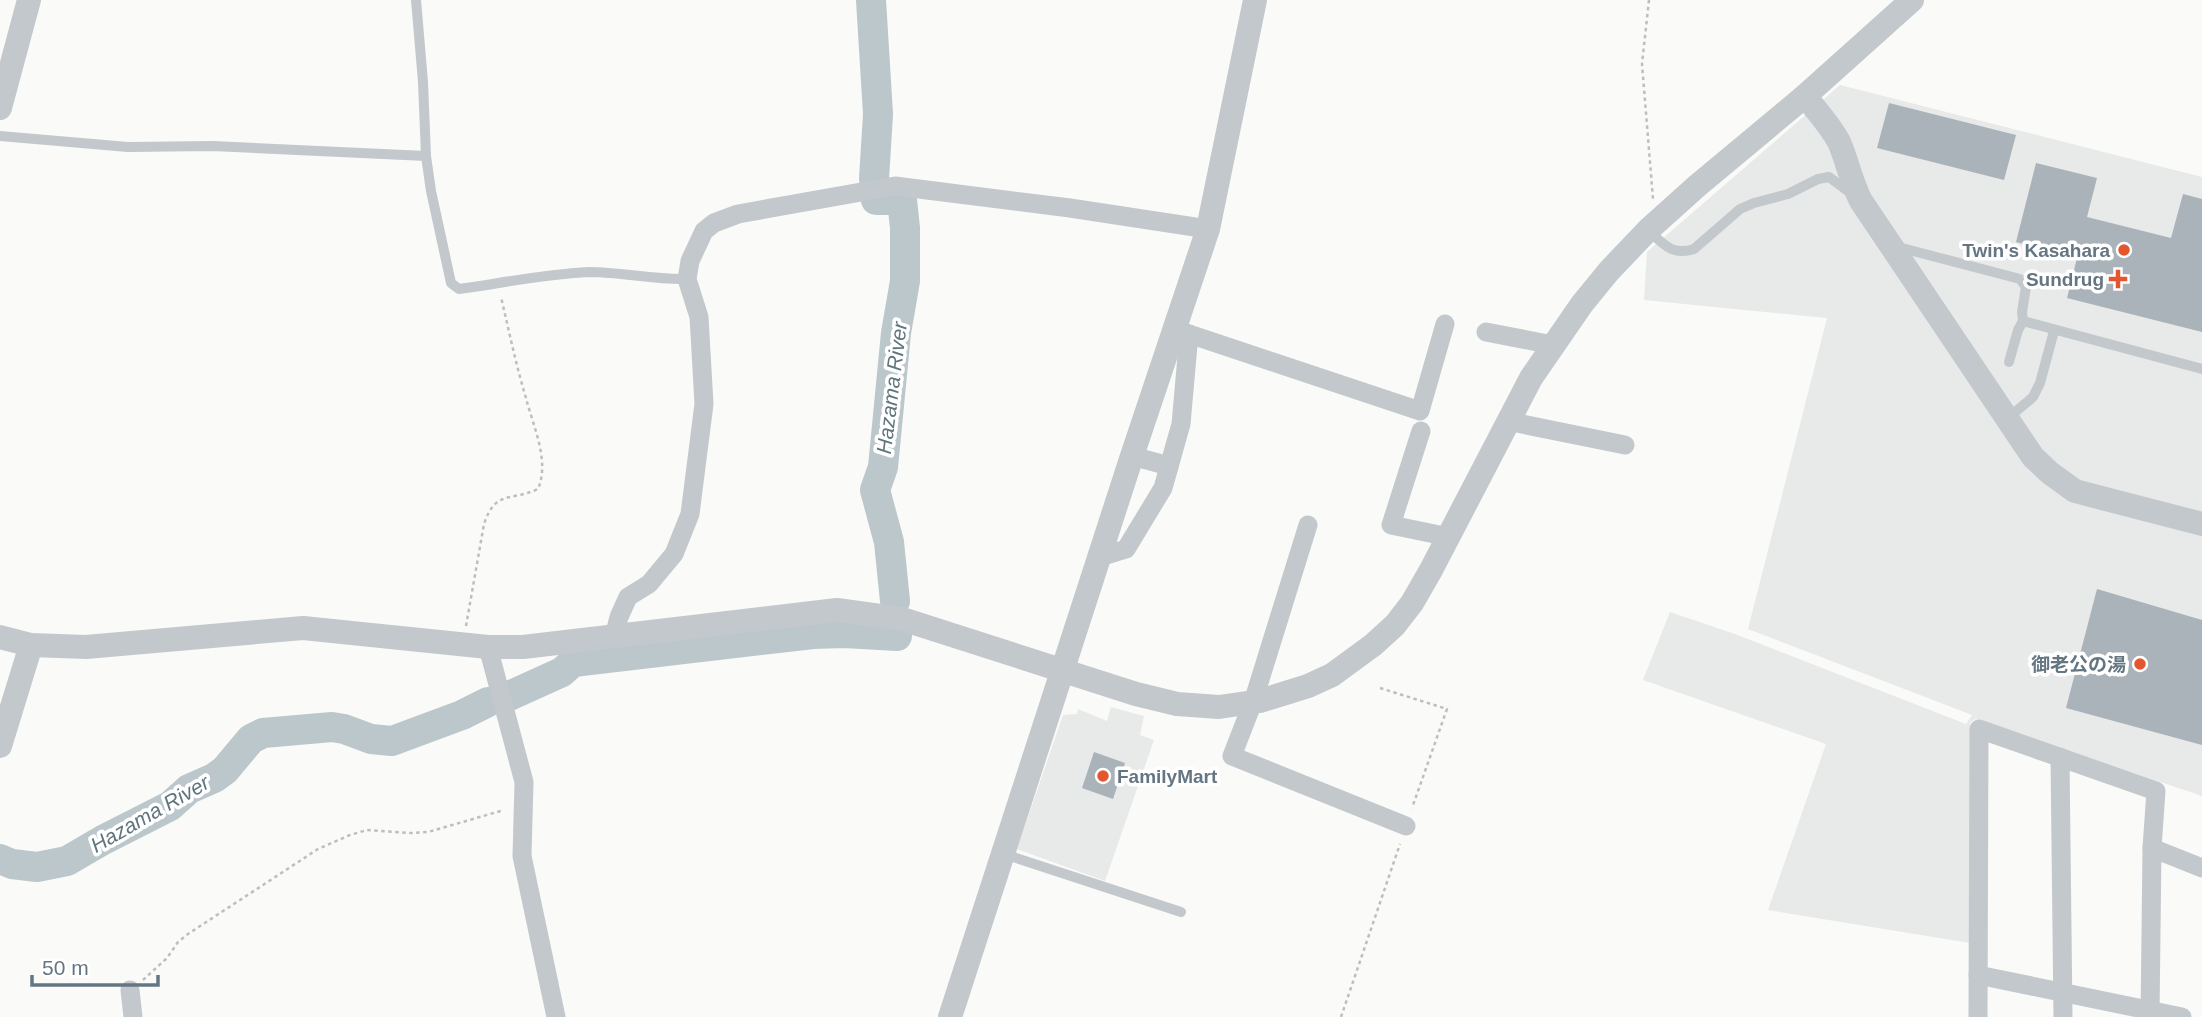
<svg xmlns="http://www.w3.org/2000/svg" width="2202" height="1017" font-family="Helvetica,'Noto Sans JP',sans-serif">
<rect width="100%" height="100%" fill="#fafaf8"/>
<!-- built -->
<g fill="#e8e9e9">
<path d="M1840,85l362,92v619l-227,-77 -5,4v220l-202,-33 58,-166 -183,-64 27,-68 65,22 231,90 6,-9 -224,-86 79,-311 -183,-18 3,-48z"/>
<path d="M1111,707l33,9 -4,19 14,5 -49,141 -88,-32 46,-134 14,-1 1,-5 29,12z"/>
</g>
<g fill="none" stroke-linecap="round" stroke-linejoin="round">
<!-- river -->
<g stroke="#bbc7cb" stroke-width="30">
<path d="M871,0l7,114 -4,65"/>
<path d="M875,197l1,3h26l3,28v53l-9,52 -13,134 -8,23 14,52 6,59"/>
<path d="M509,696l53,-24 11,-10 240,-28 31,-1 53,3v-7"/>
<path d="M0,859l12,5 25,3 30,-6 36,-21 67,-34 19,-17 25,-11 11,-8 26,-31 12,-6 69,-6 12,2 27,10 21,2 70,-26 26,-13"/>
</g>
</g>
<!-- building -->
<g fill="#aab3b9">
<path d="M1889,103l127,32 -12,45 -127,-32z"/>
<path d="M2036,163l61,15 -10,39 84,21 12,-44 19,5v133l-135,-34 10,-40 -61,-16z"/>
<path d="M2097,589l105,31v125l-136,-37z"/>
<path d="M1094,752l31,11 -12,36 -31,-11z"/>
</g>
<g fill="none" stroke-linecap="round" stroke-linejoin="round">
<!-- path -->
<g stroke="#bbbfc2" stroke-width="2.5" stroke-dasharray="3.5 3.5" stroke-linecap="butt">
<path d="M1649,0l-7,64 11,135"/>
<path d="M466,626l18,-102c12,-35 26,-22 54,-35 12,-28 -5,-63 -12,-91 -10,-33 -17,-67 -25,-101"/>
<path d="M1380,688l67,21 -35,99"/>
<path d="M143,980l24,-22 11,-16 10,-8 130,-85 32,-14 17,-5 44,3 17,-1 76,-22"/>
<path d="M1341,1017l59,-173"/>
</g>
<!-- service -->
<g stroke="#c3c8cc" stroke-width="10">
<path d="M416,0l7,82 3,74 5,35 20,92 8,6c43,-6 87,-15 130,-17 33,0 65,8 98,7"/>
<path d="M0,136l128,11 85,-1 213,10"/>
<path d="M1649,231c15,14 24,25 45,18l46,-40 14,-6 34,-9 30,-15 11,-2 23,17"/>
<path d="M1898,247l122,32 6,8 -4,25 1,9 179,48"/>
<path d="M2009,362l9,-32 5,-9"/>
<path d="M2008,418l25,-21 7,-14 14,-52"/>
<path d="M1004,854l177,58"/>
</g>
<!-- minor -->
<g stroke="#c3c8cc" stroke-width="19">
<path d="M1174,329l246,82 25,-87"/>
<path d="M1486,332l67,13"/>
<path d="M1507,421l118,24"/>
<path d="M1421,431l-30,94 58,12"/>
<path d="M1132,456l37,10"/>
<path d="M1308,525l-55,177 -21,54 174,70"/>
<path d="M1100,557l26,-8 37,-61 18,-64 8,-90"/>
<path d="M614,637l5,-20 9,-20 21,-13 25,-30 16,-40 14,-110 -5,-87 -12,-38 3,-18 14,-30 10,-8 24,-9 157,-28 175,22 138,21"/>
<path d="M488,647l36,135 -2,74 34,161"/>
<path d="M2060,757l3,260"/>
<path d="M2152,848l50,20"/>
<path d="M1978,975l204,42"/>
<path d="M130,990l3,27"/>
<path d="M1978,1017l1,-288 177,62 -4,57 -2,169"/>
</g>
<!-- tertiary -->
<g stroke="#c3c8cc" stroke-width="24">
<path d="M1805,96c12,15 25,29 34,46 8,18 12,40 22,59l172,256 17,16 25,18 127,33"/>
<path d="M0,108l29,-108"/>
<path d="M0,637l31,8 55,2 217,-19 185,19h35l314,-37 65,9 234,75 41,10 42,3 41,-6 48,-15 24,-11 41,-30 22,-20 17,-22 19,-33 100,-192 51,-74 27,-33 39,-41 49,-44 108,-90 107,-96"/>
<path d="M0,746l31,-101"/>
<path d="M950,1017l181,-558 77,-230 47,-229"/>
</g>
</g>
<!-- markers -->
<g fill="#e4572e" stroke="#fff" stroke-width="2.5">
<circle cx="2124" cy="250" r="7"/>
<path d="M2114.5 268.5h7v7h7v7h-7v7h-7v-7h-7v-7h7z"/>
<circle cx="2140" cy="664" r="7"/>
<circle cx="1103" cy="776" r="7"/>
</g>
<g text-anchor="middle" stroke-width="7" stroke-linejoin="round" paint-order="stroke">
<!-- poi labels -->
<g font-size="19" font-weight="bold" fill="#657683" stroke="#fff" text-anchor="end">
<text x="2110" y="257">Twin's Kasahara</text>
<text x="2104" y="286">Sundrug</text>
<text x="2126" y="671">御老公の湯</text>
<text x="1117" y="783" text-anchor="start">FamilyMart</text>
</g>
<!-- water labels -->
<g font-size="21" font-style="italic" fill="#60757c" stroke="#fff">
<text transform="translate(892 388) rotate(-83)" y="7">Hazama River</text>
<text transform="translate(150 814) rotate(-30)" y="7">Hazama River</text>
</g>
</g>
<!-- scale -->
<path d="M32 975v10h126v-10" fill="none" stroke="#657683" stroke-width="3.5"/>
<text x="42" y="975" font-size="21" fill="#657683" stroke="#ffffff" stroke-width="5" paint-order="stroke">50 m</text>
</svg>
